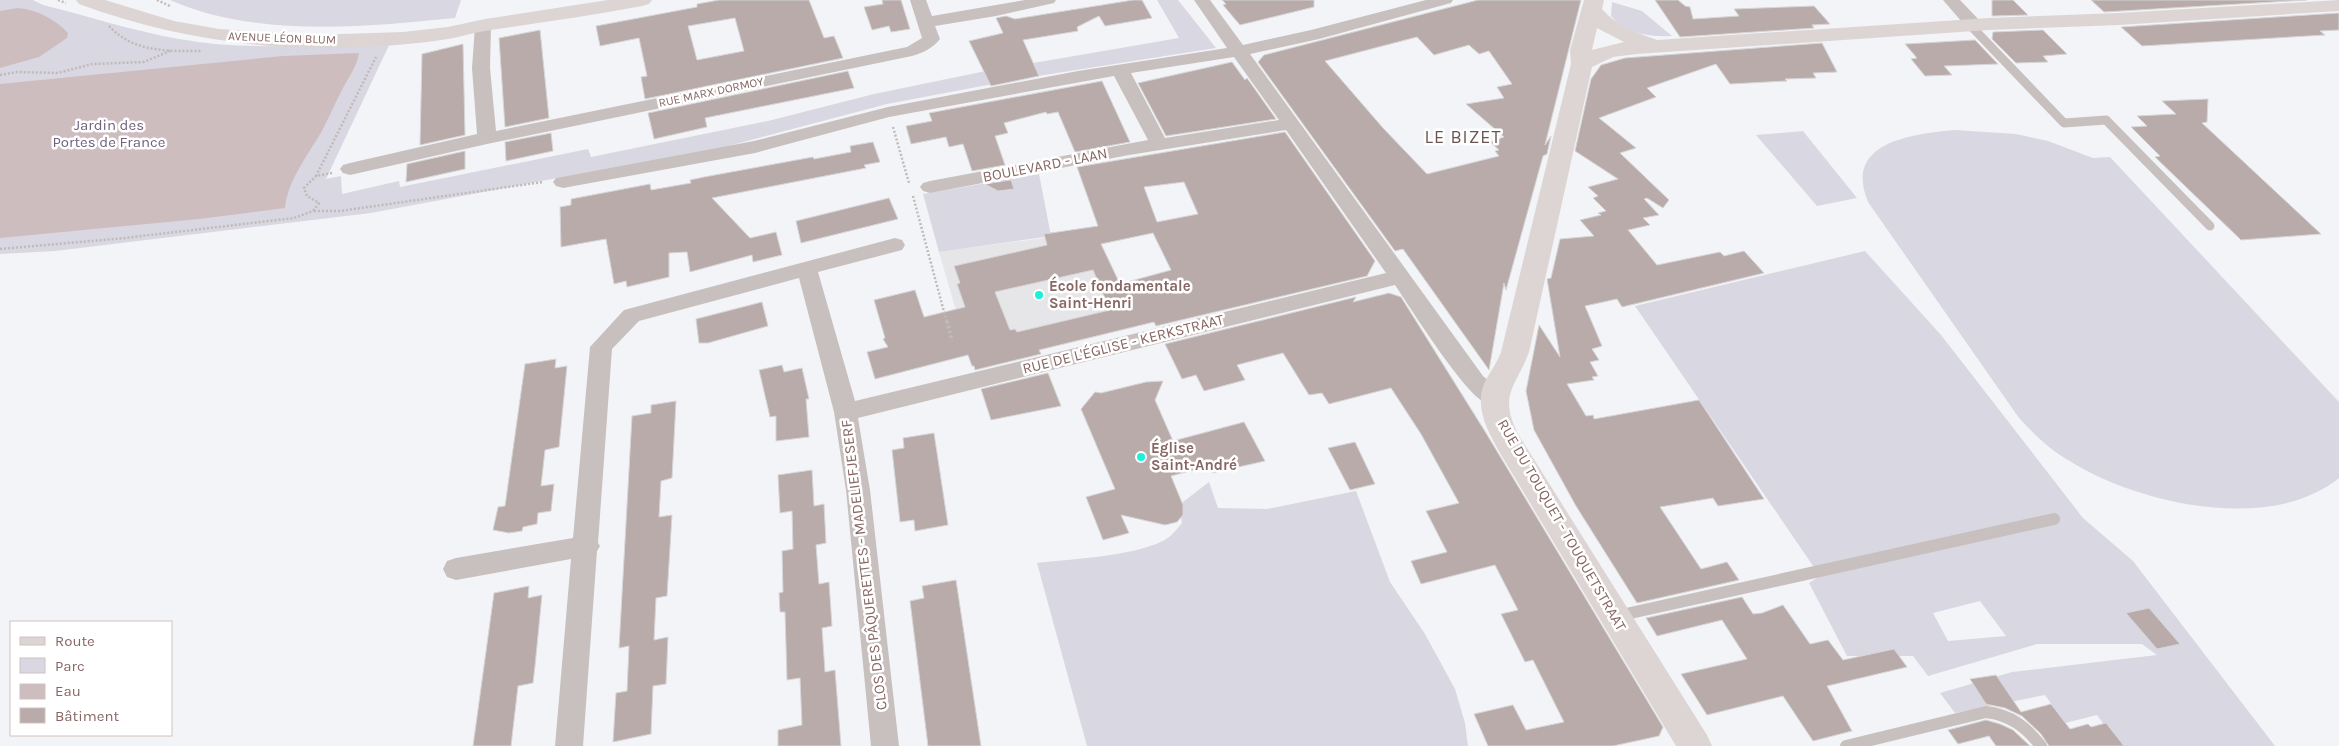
<svg xmlns="http://www.w3.org/2000/svg" width="2339" height="746" font-family="Karla,sans-serif">
<rect width="100%" height="100%" fill="#f3f4f7"/>
<!-- built -->
<path fill="#e6e5e7" d="M1095,231l45,94 -168,41 -33,-114z"/>
<!-- green -->
<g fill="#d9d7e1" fill-rule="evenodd">
<path d="M0,0h33l10,5c45,11 90,26 136,34 70,13 141,5 212,2l-65,138 15,-3 1,18 57,-13 1,6 188,-38 3,8 177,-36 106,-27 107,-22 198,-34 -22,-38h21l38,48 -197,31 -132,25 -159,42 -357,67 -316,38 -55,3z"/>
<path d="M170,0h291l-6,18c-90,9 -199,20 -285,-18z"/>
<path d="M1612,2l30,9 30,25c-22,1 -45,-2 -61,-20z"/>
<path d="M1955,130l61,4 32,7 45,17 17,-1 229,245v76c-69,56 -202,26 -271,-18 -19,-11 -34,-26 -49,-42l-151,-216c-25,-60 44,-68 87,-72z"/>
<path d="M1803,131l54,67 -40,8 -61,-71z"/>
<path d="M1039,174l12,62 -112,16 -16,-58z"/>
<path d="M1865,251l76,84 142,183 50,43 142,185h-155l-23,-31 -32,8 -20,-28 -90,18 -15,-20 72,-21 145,-17 -15,-11h-105l-109,32 -15,-20h-66l-38,-73 11,-7 -185,-270zM1980,601l26,35 -58,5 -15,-28z"/>
<path d="M1209,482l9,26 49,1 89,-18 34,91 35,52 30,55 10,34 3,23h-381l-50,-183c32,-4 107,-7 132,-26 4,-3 9,-9 13,-14l-3,-18z"/>
</g>
<!-- water -->
<g fill="#cebdbe">
<path d="M18,8c19,2 37,11 50,25l-1,5 -28,19 -39,11v-57z"/>
<path d="M359,53c-2,14 -10,23 -16,35 -7,13 -13,27 -20,41 -14,25 -35,50 -38,79l-86,11 -199,19v-154l283,-28z"/>
</g>
<!-- building -->
<g fill="#b9abaa" stroke="#d6d6d8" fill-rule="evenodd">
<path d="M719,0h90l15,38 10,-2 9,22 -198,41 -4,-22 6,-1 -8,-38 -39,8 -4,-20 101,-19v-3zM735,18l9,33 -47,9 -9,-34z"/>
<path d="M882,0h19l9,29 -19,3 -2,-6 -17,4 -8,-23 19,-3z"/>
<path d="M1133,0h9l10,18 -47,8 -6,-10 -22,11 1,4 -55,9 16,36 -48,10 -22,-45 34,-8 -7,-15 10,-2 9,3z"/>
<path d="M1222,0h92v7l-74,18 -17,-20 3,-1z"/>
<path d="M1478,0h103l-36,145 6,-9 -4,18 -4,2 -37,134 -2,-7 -15,87 -86,-121 -8,2 -137,-189 6,-7zM1417,37l17,18 35,-10 10,9 10,-3 23,33 -15,3 7,11 -38,6 38,33 -14,5 9,8 -4,1 4,5 -72,18 -44,-46 -58,-67z"/>
<path d="M1655,0h23l7,6 5,1 3,12 46,-3 -5,-7 80,-3 16,18 -18,1 2,3 -134,9z"/>
<path d="M1992,0h21l15,15 -36,1z"/>
<path d="M2091,0h216l-203,12z"/>
<path d="M2339,13v17l-19,1 5,4 -183,11 -21,-19z"/>
<path d="M540,30l9,88 -44,9 -6,-89z"/>
<path d="M2043,30l24,24 -24,2 5,6 -32,1 -24,-24 1,-7z"/>
<path d="M1975,40l23,24 -54,2 8,9 -27,1 -14,-17 6,-1 -12,-14z"/>
<path d="M1822,43l15,29 -24,1 3,5 -31,1 2,2 -57,3 -14,-20 -69,24 9,9 -57,21 37,30 -16,5 49,47 -6,8 -16,-10 -3,1 15,16 -16,3 7,7 -22,5 29,35 63,-13 4,4 20,-5 20,22 -142,34 -5,-8 -32,7 17,40 -10,3 7,11 -9,2 8,14 -6,1 2,3 -27,4 19,32 7,-1 1,4 105,-19 65,99 -46,7 -5,-8 -53,9 41,62 26,-7 12,18 -102,23 -61,-97 -42,-76 -8,-39 13,-66 21,32 -13,-78 4,-1 9,-39 34,-3 -14,-16 21,-5 -3,-2 8,-2 -13,-13 5,-2 -10,-9 30,-8 -43,-28 16,-72 10,-14 24,-7z"/>
<path d="M463,44l2,91 -45,10 2,-91z"/>
<path d="M1232,62l13,18 2,-2 29,41 -110,17 -28,-53z"/>
<path d="M848,71l6,17 -149,30 2,9 -53,12 -6,-26z"/>
<path d="M1102,81l28,61 -55,10 -17,-40 -11,2 -1,-2 -42,11 4,10 -13,3 10,29 -33,6 -9,-27 -14,3 -3,-10 -35,7 -5,-18 26,-5 -3,-8z"/>
<path d="M2208,99l-1,23 -5,1 119,111 -80,6 -86,-83 5,-1 -29,-29 16,-1 -10,-10 39,-2 -14,-13z"/>
<path d="M1285,132l90,129 -8,15 -211,50 -2,-4 -115,28 2,4 -66,16 -1,-4h-2l-4,-11 -93,24 -8,-27 21,-5 -5,-8 2,-1 -11,-38 41,-10 9,27 41,-10 -8,-23 3,-1 -6,-17 93,-21 -3,-11 54,-8 -21,-59zM1184,182l14,32 -41,8 -13,-35zM1153,233l18,37 -51,14 -19,-40zM1093,270l17,40 -93,22 -2,-3 -5,1 -15,-38z"/>
<path d="M551,133l2,18 -47,10 -1,-19z"/>
<path d="M873,142l7,20 -16,3 2,3 -154,30 38,40 26,-6 6,23 -29,7 -1,-7 -62,17 -3,-20 -18,1v24l-42,10 -1,-6 -12,3 -8,-45 -45,8 -1,-40 11,-2v-6l79,-15 1,6 40,-7 -1,-3 14,-3 109,-20 1,2 37,-7 -1,-6z"/>
<path d="M465,151v18l-59,13 1,-18z"/>
<path d="M1011,180l3,9 -16,2 -13,-7z"/>
<path d="M889,198l9,21 -97,24 -5,-22z"/>
<path d="M1389,293l12,4 85,136 177,294 -4,9 -46,10h-125l-14,-32 39,-9 13,25 38,-8 -31,-62 -8,2 -24,-48 17,-4 -23,-45 -74,19 -10,-23 36,-9 -21,-41 33,-8 -38,-69 -30,-46 -62,16 -7,-11 -13,2 -26,-42 -46,12 8,15 -41,11 -8,-16 -14,4 -17,-35 191,-47 -3,5z"/>
<path d="M762,302l6,24 -60,17h-9l-3,-24z"/>
<path d="M556,359l-1,9 12,-2 -8,81 -14,3 -4,36 13,-2 -3,27 -13,2 -1,11 -14,3 -1,4 -13,2 -16,-3 5,-23 7,-1 20,-142z"/>
<path d="M782,365l2,7 18,-4 7,31h-3l3,38 -33,4v-25l-6,1 -11,-47z"/>
<path d="M1048,373l13,33 -70,14 -10,-31z"/>
<path d="M1163,381l-8,19 18,41 71,-19 21,39 -53,12 -3,-7 -38,10 12,29v10l-6,7 -12,3 -44,-10 8,18 -26,7 -17,-43 29,-8 -34,-80 14,-17 6,1 45,-11z"/>
<path d="M676,401l-4,77 -11,3 -2,36 13,-2 -5,81 -11,2 -2,42 14,-3 -2,47 -13,2 -2,48 -38,8 3,-49 11,-2 2,-45 -10,2 13,-232 19,-3v-8z"/>
<path d="M934,433l14,92 -33,6 -1,-11 -14,2 -8,-72 12,-2 -1,-10z"/>
<path d="M1355,442l20,42 -25,6 -22,-42z"/>
<path d="M812,470l2,36 10,-2 2,39 -10,2 3,39 10,-2 3,44 -10,2 3,44 10,-2 6,76h-63v-16l24,-5 -2,-47 -13,2 -2,-68h-5l-1,-19 4,-1 -1,-41 11,-2 -1,-38 -12,2 -2,-38z"/>
<path d="M956,580l25,166h-53l-18,-145 14,-3 -2,-12z"/>
<path d="M529,586l-1,12 14,-3 -7,71 -2,17 -15,3 -7,60h-38l21,-153z"/>
<path d="M1742,597l11,17 9,-1 21,-8 27,39 18,-4 15,20 51,-11 13,18 -80,19 25,45 -39,10 -30,-45 -76,19 -26,-41 66,-15 -25,-39 -65,16 -11,-18z"/>
<path d="M2149,608l31,36 -23,5 -31,-36z"/>
<path d="M1996,675l25,37 30,-8 19,25 18,-5 3,3 15,-4 18,23h-75l-8,-12 -19,-18 -17,-8 -19,-4 -16,-25z"/>
<path d="M1986,720l14,4 13,6 17,16h-34l-7,-10 -31,8 -10,-14z"/>
</g>
<g fill="none" stroke-linecap="round" stroke-linejoin="round">
<!-- path-far1 -->
<g stroke="#c0bab9" stroke-width="2.5" stroke-dasharray="2 2" stroke-linecap="butt">
<path d="M58,0l8,3"/>
<path d="M157,0l13,6"/>
<path d="M109,26c25,27 59,25 93,25"/>
<path d="M0,75l17,-3 41,1 34,-9 52,-2 26,-11"/>
<path d="M893,127l16,56"/>
<path d="M332,173l-16,3 60,-119"/>
<path d="M913,196l34,127"/>
<path d="M314,211h26l203,-29"/>
<path d="M0,249l125,-11 169,-20 19,-7 6,-8 -12,-7 -3,-8 12,-12"/>
</g>
<!-- path -->
<path stroke="#c0bab9" stroke-width="4" stroke-dasharray="2.5 2.5" stroke-linecap="butt" d="M947,321l5,20"/>
<!-- lane-far1 -->
<path stroke="#c8c0bf" stroke-width="9" d="M1970,25l94,98 42,-3 104,106"/>
<!-- lane -->
<g stroke="#c8c0bf" stroke-width="12">
<path d="M1617,616l437,-97"/>
<path d="M1846,746l140,-34c25,3 40,15 55,34"/>
</g>
<!-- street -->
<g fill="#c8c0bf" fill-rule="evenodd">
<path d="M910,0h16l6,16 93,-16h31l-2,3 -58,13 -61,10 5,13c-7,9 -17,14 -28,17l-425,88 -137,31 -7,-2 -3,-4 3,-4 7,-2 127,-29 -5,-66 3,-42 2,-4h12l2,4 -1,42 6,63 411,-84 15,-9z"/>
<path d="M1194,0h16l33,45 68,-15 115,-30h27l-2,3 -132,36 -69,15 233,322 19,16 3,6 -3,6c-6,2 -9,3 -15,0 -23,-10 -75,-94 -92,-119l-537,133 12,72 29,256h-28l-25,-256 -12,-78 -35,-134 -160,43 -27,28 -14,194 2,3 -3,5 -14,195h-28l16,-187 -115,21 -9,-3 -4,-8 4,-8 9,-3 117,-20 17,-191 34,-37 271,-72 7,2 3,5 -3,5 -84,22 37,129 531,-128 -100,-143 -157,25 -199,38 -7,-2 -3,-4 3,-4 7,-2 218,-41 -34,-64 -225,41 -134,36 -192,35 -7,-2 -3,-4 3,-4 198,-37 134,-34 190,-36 149,-23zM1234,57l45,63 -114,18 -34,-65z"/>
<path d="M1943,0h17l20,21 2,4 -2,4h-12z"/>
</g>
<!-- secondary -->
<path fill="#ddd5d4" fill-rule="evenodd" d="M1584,0h20l-2,9c15,17 35,24 55,31l332,-22 130,-5 220,-13v11l-220,14 -130,5 -352,24 -24,3 -21,10 -63,285c-13,35 -31,42 -11,82l189,301 5,11h-36l-173,-288c-12,-21 -28,-46 -20,-71 4,-12 14,-23 18,-35l70,-288 -1,-14zM1597,28l27,14 -32,8z"/>
<!-- primary -->
<path fill="#ddd5d4" fill-rule="evenodd" d="M76,0h29l69,21 45,8 92,6 92,-3 45,-5 37,-8 123,-19h44l-3,4 -7,2c-52,10 -105,17 -157,25 -13,2 -25,6 -37,8 -127,19 -249,9 -369,-35z"/>
</g>
<!-- markers -->
<g fill="#19f1da" stroke="#fff" stroke-width="2">
<circle cx="1039" cy="295" r="5"/>
<circle cx="1141" cy="457" r="5"/>
</g>
<g text-anchor="middle" stroke-width="5" stroke-linejoin="round" paint-order="stroke">
<!-- far-street labels -->
<g font-size="12" fill="#876763" stroke="#fff">
<text transform="translate(282 38) rotate(2)" y="4">AVENUE LÉON BLUM</text>
<text transform="translate(711 92) rotate(-12)" y="4">RUE MARX DORMOY</text>
</g>
<!-- park labels -->
<g font-size="15" fill="#6f637d" stroke="#fff">
<text x="109" y="130">Jardin des<tspan x="109" dy="17">Portes de France</tspan></text>
</g>
<!-- street labels -->
<g font-size="15" fill="#876763" stroke="#fff">
<text transform="translate(1045 165) rotate(-11)" y="5">BOULEVARD - LAAN</text>
<text transform="translate(1123 344) rotate(-14)" y="5">RUE DE L'ÉGLISE - KERKSTRAAT</text>
<text transform="translate(1562 525) rotate(60)" y="5">RUE DU TOUQUET - TOUQUETSTRAAT</text>
<text transform="translate(864 565) rotate(-97)" y="5">CLOS DES PÂQUERETTES - MADELIEFJESERF</text>
</g>
<!-- poi labels -->
<g font-size="15" font-weight="bold" fill="#876763" stroke="#fff" text-anchor="start">
<text x="1049" y="291">École fondamentale<tspan x="1049" dy="17">Saint-Henri</tspan></text>
<text x="1151" y="453">Église<tspan x="1151" dy="17">Saint-André</tspan></text>
</g>
<!-- quarter labels -->
<g font-size="18" letter-spacing="1" fill="#6b5452" stroke="#fff">
<text x="1463" y="143">LE BIZET</text>
</g>
</g>
<!-- legend -->
<rect x="10" y="621" width="162" height="115" fill="#ffffff" stroke="#cfc2c1"/>
<rect x="20" y="637" width="25" height="8" fill="#ddd5d4" stroke="#cfc2c1"/>
<text x="55" y="646" font-size="15" fill="#876763">Route</text>
<rect x="20" y="658" width="25" height="15" fill="#d9d7e1" stroke="#cfc2c1"/>
<text x="55" y="671" font-size="15" fill="#876763">Parc</text>
<rect x="20" y="684" width="25" height="15" fill="#cebdbe" stroke="#cfc2c1"/>
<text x="55" y="696" font-size="15" fill="#876763">Eau</text>
<rect x="20" y="708" width="25" height="15" fill="#b9abaa" stroke="#cfc2c1"/>
<text x="55" y="721" font-size="15" fill="#876763">Bâtiment</text>
</svg>
